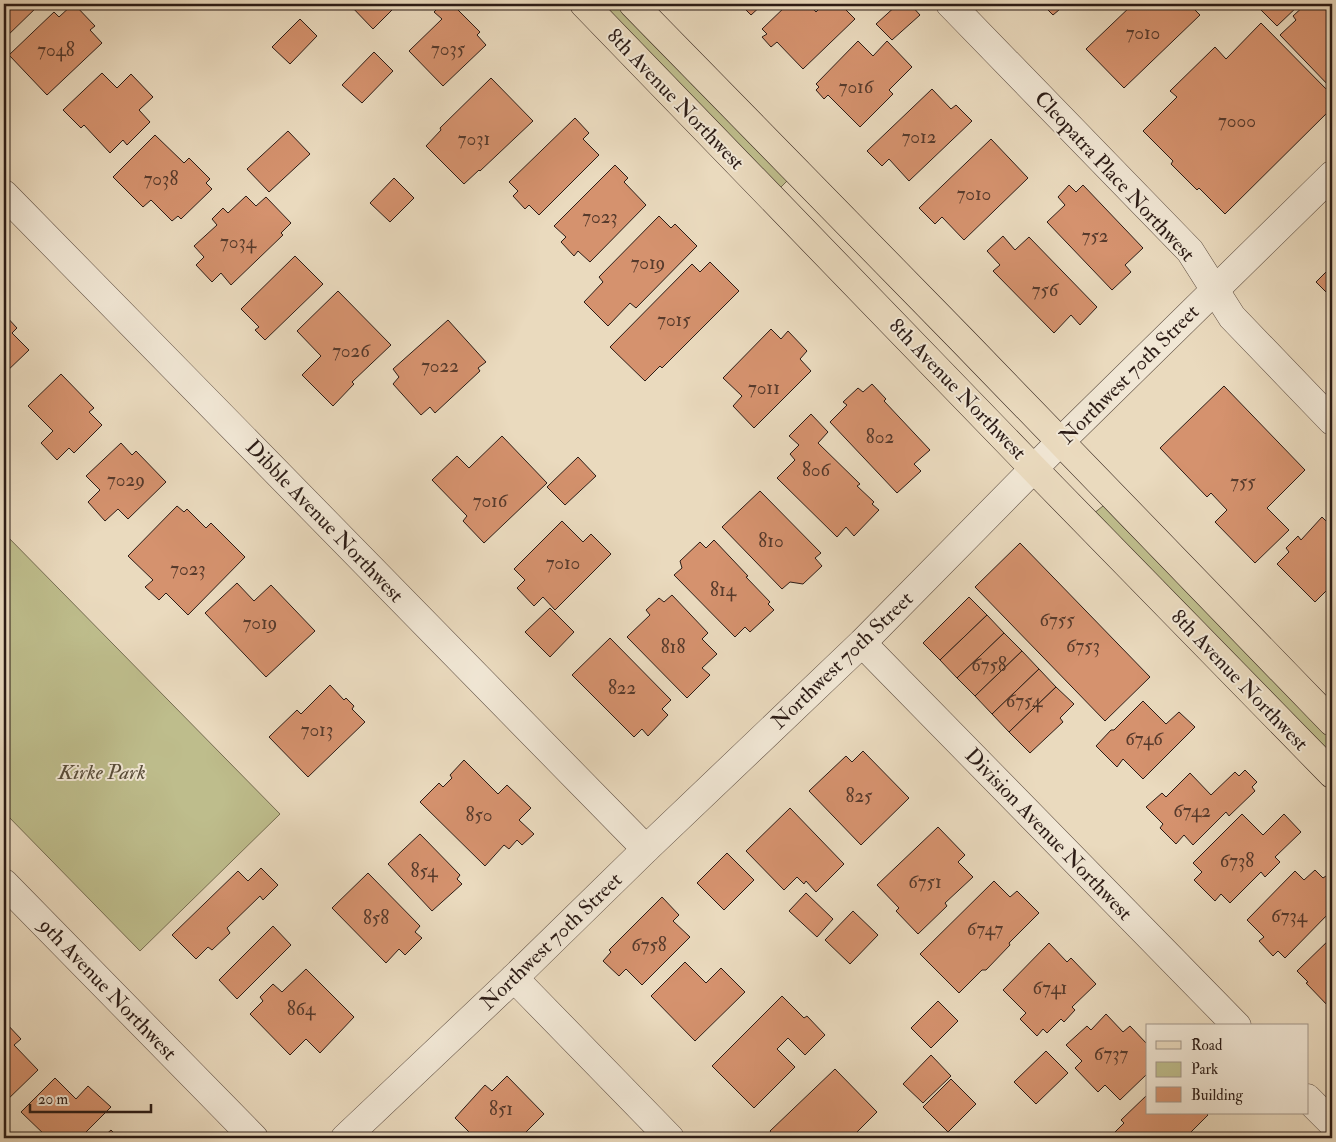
<svg xmlns="http://www.w3.org/2000/svg" width="1336" height="1142" font-family="'IM FELL Double Pica',serif">
<rect width="100%" height="100%" fill="#eadabe"/>
<filter id="stains"><feTurbulence type="fractalNoise" baseFrequency=".004" numOctaves="4"/><feColorMatrix values="0 0 0 0 .2 0 0 0 0 .09 0 0 0 0 .02 0 0 0 .5 -.17"/></filter>
<radialGradient id="worn" r=".72"><stop offset=".6" stop-color="#630" stop-opacity="0"/><stop offset="1" stop-color="#630" stop-opacity=".3"/></radialGradient>
<!-- green -->
<g fill="#bebd8c" stroke="#756c51">
<path d="M598,4h18l171,177 -9,9z"/>
<path d="M1103,506l229,234v19l-239,-245z"/>
<path d="M4,533l276,281 -140,137 -136,-139z"/>
</g>
<!-- building -->
<g fill="#d5926e" stroke="#2c1c16">
<path d="M4,4h36l-36,35z"/>
<path d="M73,4h1l21,22 -5,4 12,13 -55,52 -38,-40 45,-43 5,5z"/>
<path d="M349,4h49l-25,25z"/>
<path d="M442,4h5l5,5 2,-3 26,26 -3,3 9,10 -43,41 -34,-35 33,-32 -8,-7z"/>
<path d="M740,4h23l-12,11z"/>
<path d="M788,4h21l7,8 8,-8h7l4,5 5,-5 15,15 -52,50 -26,-27 -6,5 -9,-10 5,-3 -5,-5z"/>
<path d="M898,4h12l10,11 -28,25 -16,-16z"/>
<path d="M1042,4h24l-13,11z"/>
<path d="M1133,4h56l11,11 -76,73 -38,-39z"/>
<path d="M1255,4h45l-23,22z"/>
<path d="M1306,4h16l10,10v75l-52,-54 16,-15 -3,-4z"/>
<path d="M300,19l17,17 -27,28 -18,-17z"/>
<path d="M1261,23l71,72v13l-107,106 -26,-26 -2,2 -26,-26 2,-3 -30,-30 34,-34 -7,-6 45,-44 11,12z"/>
<path d="M858,41l15,15 14,-15 25,26 -23,23 4,4 -33,33 -32,-32 -4,4 -8,-9 3,-3 -3,-3z"/>
<path d="M374,52l19,19 -31,32 -20,-18z"/>
<path d="M102,73l15,15 14,-14 22,23 -14,13 11,12 -23,23 -4,-5 -13,13 -26,-28 -3,3 -18,-18z"/>
<path d="M491,78l42,43 -53,50 -1,-1 -15,14 -38,-38 15,-16 -1,-2z"/>
<path d="M932,89l19,20 5,-4 16,16 -63,60 -20,-22 -7,7 -15,-15z"/>
<path d="M575,118l14,15 -6,6 16,16 -60,60 -10,-10 -4,4 -12,-13 5,-5 -9,-9z"/>
<path d="M288,131l22,23 -41,38 -22,-23z"/>
<path d="M155,135l29,28 5,-5 21,21 -4,4 6,6 -31,30 -3,-3 -6,5 -21,-21 -8,7 -30,-30z"/>
<path d="M991,139l37,39 -64,62 -22,-23 -7,7 -16,-16z"/>
<path d="M615,165l13,13 -4,4 22,23 -56,57 -12,-11 -4,5 -13,-14 5,-5 -12,-11z"/>
<path d="M394,178l20,20 -24,24 -20,-19z"/>
<path d="M1069,185l7,7 7,-7 60,63 -18,17 6,7 -19,18 -65,-68 18,-17 -7,-8z"/>
<path d="M246,196l10,10 10,-9 25,26 -10,10 2,2 -52,50 -10,-12 -9,9 -16,-17 8,-8 -10,-11 23,-21 -5,-6 11,-11 5,5z"/>
<path d="M659,216l12,12 4,-4 22,22 -61,62 -6,-5 -22,23 -24,-24 19,-20 -4,-5z"/>
<path d="M1003,236l12,14 14,-13 68,70 -17,18 -9,-10 -17,18 -61,-62 7,-6 -13,-14z"/>
<path d="M295,256l28,28 -58,56 -10,-10 4,-3 -18,-18z"/>
<path d="M710,262l29,29 -77,77 -2,-2 -15,15 -35,-34 82,-83 8,8z"/>
<path d="M1332,266v32l-16,-16z"/>
<path d="M338,291l53,54 -39,37 2,2 -21,22 -31,-31 19,-19 -24,-25z"/>
<path d="M4,314l13,14 -5,5 17,17 -25,24z"/>
<path d="M448,320l38,42 -8,6 2,3 -45,42 -5,-6 -9,8 -28,-31 6,-7 -6,-8z"/>
<path d="M771,329l10,10 7,-8 19,20 -7,8 11,12 -57,57 -21,-22 9,-10 -19,-18z"/>
<path d="M61,374l33,34 -5,4 13,13 -28,28 -5,-5 -12,12 -16,-17 12,-12 -25,-25z"/>
<path d="M872,384l14,15 -2,2 46,49 -16,14 7,7 -24,22 -67,-71 17,-17 -4,-3 15,-14 5,4z"/>
<path d="M1224,386l81,84 -38,38 22,22 -34,33 -40,-41 12,-12 -16,-17 -4,4 -47,-49z"/>
<path d="M811,414l17,18 -10,11 42,41 -3,2 17,16 -2,2 7,6 -25,26 -8,-9 -9,10 -60,-59 18,-18 -5,-6 9,-9 -10,-9z"/>
<path d="M502,436l45,47 -63,60 -21,-22 4,-5 -35,-36 25,-24 12,12z"/>
<path d="M121,443l11,12 4,-4 30,31 -38,37 -10,-10 -13,12 -17,-19 12,-12 -14,-14z"/>
<path d="M578,457l18,19 -31,29 -18,-18z"/>
<path d="M760,491l61,62 -6,5 7,8 -19,18 -13,-2 -8,7 -60,-62z"/>
<path d="M177,506l7,6 3,-3 19,19 5,-5 34,34 -57,58 -22,-22 -7,7 -14,-13 8,-7 -25,-24z"/>
<path d="M1322,517l10,10v58l-17,17 -38,-38 12,-12 -3,-4 12,-12 3,4z"/>
<path d="M562,521l21,21 8,-8 20,20 -56,56 -12,-13 -9,9 -17,-18 8,-8 -11,-11z"/>
<path d="M714,540l34,36 -2,1 24,25 -2,2 6,6 -24,22 -5,-5 -10,10 -61,-62 8,-7 -2,-7 20,-19 6,6z"/>
<path d="M1020,543l130,134 -45,44 -130,-134z"/>
<path d="M237,583l17,18 17,-16 44,46 -49,46 -61,-64z"/>
<path d="M672,595l36,38 -6,6 15,15 -15,14 8,7 -23,23 -60,-61 23,-22 -4,-5 13,-12 5,4z"/>
<path d="M969,597l18,18 -47,45 -17,-17z"/>
<path d="M550,608l24,24 -24,25 -25,-25z"/>
<path d="M987,615l17,18 -47,45 -17,-18z"/>
<path d="M1004,633l18,18 -47,45 -18,-18z"/>
<path d="M610,638l61,62 -9,9 6,6 -20,21 -6,-7 -8,8 -62,-62z"/>
<path d="M1022,651l17,18 -47,45 -17,-18z"/>
<path d="M1039,669l17,18 -47,45 -17,-18z"/>
<path d="M330,685l14,15 2,-2 8,8 -2,3 13,13 -57,55 -39,-40 28,-27 4,4z"/>
<path d="M1056,687l18,17 -14,14 3,4 -33,31 -21,-21z"/>
<path d="M1143,701l23,23 13,-12 16,15 -52,52 -20,-20 -6,8 -21,-21 15,-16h3z"/>
<path d="M863,751l46,47 -48,47 -52,-54 37,-35 6,6z"/>
<path d="M464,760l34,34 9,-9 24,23 -12,12 15,14 -12,11 -5,-5 -8,9 -5,-4 -19,21 -65,-64 19,-19 4,4 9,-9 -2,-3z"/>
<path d="M1245,770l12,12 -5,5 3,4 -26,25 -3,-4 -33,33 -9,-10 -8,9 -16,-16 3,-4 -17,-17 16,-14 4,4 24,-24 21,22 24,-23 4,4z"/>
<path d="M790,808l54,56 -28,28 -10,-11 -2,3 -7,-7 -13,13 -38,-39z"/>
<path d="M1242,814l21,21 21,-21 17,18 -26,25 5,5 -15,15 -4,-5 -31,31 -9,-9 -6,7 -21,-21 8,-8 -9,-9z"/>
<path d="M938,827l27,28 -7,7 15,15 -28,26 2,3 -29,28 -22,-23 3,-3 -22,-23z"/>
<path d="M420,834l40,41 -3,4 5,5 -30,27 -44,-47z"/>
<path d="M727,853l27,27 -30,30 -27,-27z"/>
<path d="M261,868l17,17 -15,15 -3,-4 -33,32 3,5 -18,17 -4,-3 -12,12 -24,-24 66,-64 10,10z"/>
<path d="M1315,870l8,8 3,-2 6,6v28l-47,48 -7,-7 -5,5 -14,-15 5,-4 -17,-17 48,-49 9,9z"/>
<path d="M368,873l52,53 -5,6 7,6 -17,17 -6,-6 -13,14 -54,-55z"/>
<path d="M994,881l16,16 7,-6 22,22 -30,30 1,2 -24,25h-4l-23,23 -39,-39z"/>
<path d="M806,893l27,26 -16,18 -28,-26z"/>
<path d="M662,897l17,18 -6,6 17,16 -48,48 -16,-16 -7,7 -16,-15 8,-9 -2,-2z"/>
<path d="M853,911l25,24 -28,29 -25,-24z"/>
<path d="M273,926l18,19 -54,54 -18,-19z"/>
<path d="M1332,937v69l-2,2 -24,-25 2,-1 -11,-11z"/>
<path d="M1049,943l18,19 4,-4 25,26 -24,23 3,3 -11,12 -3,-3 -14,14 -4,-4 -6,7 -17,-17 6,-6 -23,-23z"/>
<path d="M685,962l21,21 15,-15 24,24 -50,49 -44,-45z"/>
<path d="M306,969l48,48 -34,36 -14,-14 -16,16 -40,-41 13,-13 -3,-4 13,-13 9,8z"/>
<path d="M782,996l22,22 3,-2 18,19 -20,20 -17,-17 -11,11 18,18 -41,41 -42,-42z"/>
<path d="M938,1001l20,20 -27,27 -20,-20z"/>
<path d="M1106,1014l17,18 7,-6 17,18v30l-27,26 -15,-15 -7,7 -23,-24 7,-7 -16,-16 21,-19 4,4z"/>
<path d="M4,1021l17,18 -7,6 24,25 -34,33z"/>
<path d="M1046,1051l22,22 -32,31 -22,-22z"/>
<path d="M931,1055l20,21 -28,27 -20,-19z"/>
<path d="M835,1069l42,43 -26,26h-75l-6,-7z"/>
<path d="M507,1076l37,38 -24,24h-45l-20,-20 30,-33 7,6z"/>
<path d="M55,1078l21,21 12,-13 23,21 -31,31h-32l-27,-26z"/>
<path d="M951,1079l25,25 -28,28 -25,-25z"/>
<path d="M1147,1095v18h59l2,2 -22,22 1,1h-73l-3,-2 13,-13 -3,-3z"/>
<path d="M111,1130l8,8h-17z"/>
<path d="M915,1132l6,6h-13z"/>
<path d="M434,1133l6,5h-11z"/>
</g>
<g fill="none" stroke-linecap="round" stroke-linejoin="round">
<!-- minor casing -->
<g stroke="#5c4c40" stroke-width="29">
<g id="minor">
<path d="M950,4l240,247 42,66 100,104"/>
<path d="M4,194l642,655"/>
<path d="M862,643l375,383"/>
<path d="M4,883l250,255"/>
<path d="M514,978l156,160"/>
<path d="M1307,1098l25,25"/>
<path d="M345,1138l169,-160 132,-129 216,-206 198,-201 272,-267"/>
</g>
</g>
<!-- major casing -->
<g stroke="#2c1c16" stroke-width="29">
<g id="major">
<path d="M584,4l449,464 299,306"/>
<path d="M633,4l329,336 370,382"/>
</g>
</g>
<!-- minor -->
<use href="#minor" stroke="#f1e7d5" stroke-width="28"/>
<!-- major -->
<use href="#major" stroke="#eadabe" stroke-width="28"/>
</g>
<g text-anchor="middle" stroke-width="4" stroke-linejoin="round" paint-order="stroke">
<!-- number labels -->
<g font-size="19" fill="#563a2c">
<text x="1143" y="39">7010</text>
<text x="448" y="55">7035</text>
<text x="56" y="56">7048</text>
<text x="856" y="93">7016</text>
<text x="1237" y="127">7000</text>
<text x="919" y="143">7012</text>
<text x="474" y="145">7031</text>
<text x="161" y="185">7038</text>
<text x="974" y="200">7010</text>
<text x="600" y="223">7023</text>
<text x="1095" y="242">752</text>
<text x="238" y="248">7034</text>
<text x="648" y="269">7019</text>
<text x="1045" y="296">756</text>
<text x="674" y="326">7015</text>
<text x="351" y="357">7026</text>
<text x="440" y="372">7022</text>
<text x="764" y="394">7011</text>
<text x="880" y="443">802</text>
<text x="816" y="476">806</text>
<text x="126" y="486">7029</text>
<text x="1243" y="488">755</text>
<text x="490" y="507">7016</text>
<text x="771" y="547">810</text>
<text x="563" y="569">7010</text>
<text x="188" y="575">7023</text>
<text x="723" y="596">814</text>
<text x="1057" y="626">6755</text>
<text x="260" y="629">7019</text>
<text x="1083" y="652">6753</text>
<text x="673" y="653">818</text>
<text x="989" y="671">6758</text>
<text x="622" y="694">822</text>
<text x="1024" y="707">6754</text>
<text x="317" y="736">7013</text>
<text x="1144" y="745">6746</text>
<text x="859" y="802">825</text>
<text x="1192" y="817">6742</text>
<text x="479" y="821">850</text>
<text x="1237" y="867">6738</text>
<text x="424" y="877">854</text>
<text x="925" y="888">6751</text>
<text x="1289" y="922">6734</text>
<text x="376" y="924">858</text>
<text x="985" y="935">6747</text>
<text x="649" y="951">6758</text>
<text x="1050" y="994">6741</text>
<text x="301" y="1015">864</text>
<text x="1111" y="1060">6737</text>
<text x="501" y="1115">851</text>
</g>
<!-- street labels -->
<g font-size="21" fill="#2c1c16" stroke="#f1e7d5">
<text transform="translate(676 99) rotate(46)" y="7">8th Avenue Northwest</text>
<text transform="translate(1115 176) rotate(47)" y="7">Cleopatra Place Northwest</text>
<text transform="translate(1129 374) rotate(-45)" y="7">Northwest 70th Street</text>
<text transform="translate(958 389) rotate(46)" y="7">8th Avenue Northwest</text>
<text transform="translate(325 521) rotate(46)" y="7">Dibble Avenue Northwest</text>
<text transform="translate(842 660) rotate(-44)" y="7">Northwest 70th Street</text>
<text transform="translate(1240 680) rotate(46)" y="7">8th Avenue Northwest</text>
<text transform="translate(1049 834) rotate(46)" y="7">Division Avenue Northwest</text>
<text transform="translate(551 941) rotate(-44)" y="7">Northwest 70th Street</text>
<text transform="translate(108 989) rotate(46)" y="7">9th Avenue Northwest</text>
</g>
<!-- park labels -->
<g font-size="21" font-style="italic" fill="#584c39" stroke="#f1e7d5">
<text x="102" y="779">Kirke Park</text>
</g>
</g>
<!-- margin -->
<rect width="1336" height="1142" fill="none" stroke="#eadabe" stroke-width="20"/>
<rect x="5" y="5" width="1326" height="1132" fill="none" stroke="#2c1c16" stroke-width="2.5"/>
<rect x="10" y="10" width="1316" height="1122" fill="none" stroke="#2c1c16"/>
<!-- legend -->
<rect x="1146" y="1024" width="162" height="90" fill="#f1e7d5" stroke="#a29689"/>
<rect x="1156" y="1041" width="25" height="8" fill="#eadabe" stroke="#a29689"/>
<text x="1191" y="1050" font-size="15" fill="#2c1c16">Road</text>
<rect x="1156" y="1062" width="25" height="15" fill="#bebd8c" stroke="#a29689"/>
<text x="1191" y="1074" font-size="15" fill="#2c1c16">Park</text>
<rect x="1156" y="1087" width="25" height="15" fill="#d5926e" stroke="#a29689"/>
<text x="1191" y="1100" font-size="15" fill="#2c1c16">Building</text>
<!-- scale -->
<path d="M30 1104v8h121v-8" fill="none" stroke="#2c1c16" stroke-width="2.5"/>
<text x="38" y="1104" font-size="15" fill="#2c1c16" stroke="#f1e7d5" stroke-width="4" paint-order="stroke">20 m</text>
<rect width="100%" height="100%" filter="url(#stains)"/>
<rect width="100%" height="100%" fill="url(#worn)"/>
</svg>
